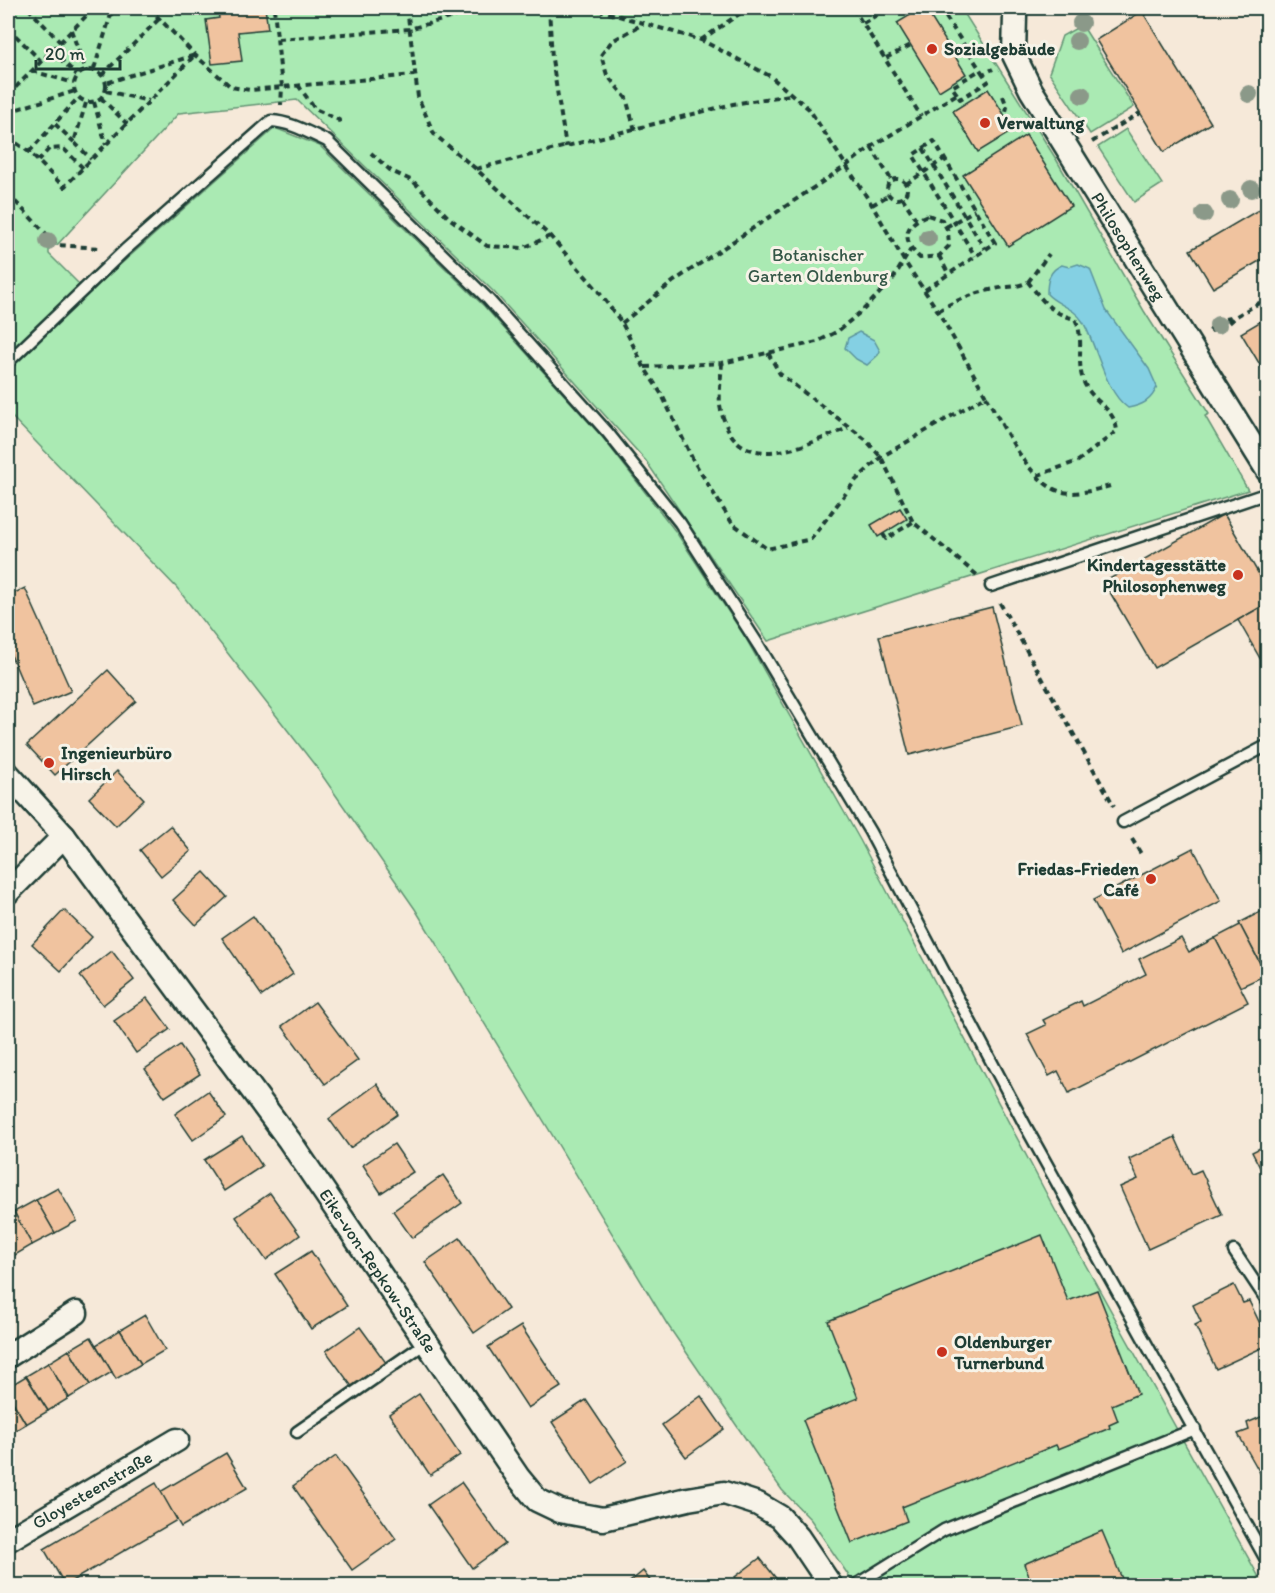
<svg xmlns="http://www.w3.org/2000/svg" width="1275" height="1593" font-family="Itim,sans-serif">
<rect width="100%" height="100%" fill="#f6e9d9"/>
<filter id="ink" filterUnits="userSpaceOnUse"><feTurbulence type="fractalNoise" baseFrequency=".0167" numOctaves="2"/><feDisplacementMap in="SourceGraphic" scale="12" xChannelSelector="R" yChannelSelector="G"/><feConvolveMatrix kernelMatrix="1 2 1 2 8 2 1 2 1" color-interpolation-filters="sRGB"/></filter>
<g filter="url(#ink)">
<!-- green -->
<g fill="#aaeab3" stroke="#649474" stroke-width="1.5">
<path d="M8,8h953l95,151 88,152 65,103 -4,2 43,74 -480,151 -122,-180 -152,-169 -197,-192 -118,13 -122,132 -8,1v8l39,39 187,-165 45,18 164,160 119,132 73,94 69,105 115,203 195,370 205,369 -16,7 -389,-1 -44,-65 -29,-30 -30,-42 -85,-124 -252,-415 -98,-141 -140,-180 -169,-175z"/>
<path d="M1082,25l52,82 -44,27 -41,-61 13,-37z"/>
<path d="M1126,129l36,55 -28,18 -36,-55z"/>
</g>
<!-- water -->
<g fill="#84d0e3" stroke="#5c959d" stroke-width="1.5">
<path d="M1078,264l12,5 16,41 43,59 8,18c-6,14 -14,18 -29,21 -23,-16 -31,-62 -45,-86 -9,-15 -26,-17 -36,-28 0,-13 2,-24 15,-29l7,2z"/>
<path d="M859,332l15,8 6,11 -2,4 -11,10 -11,-6 -11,-11 3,-10z"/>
</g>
<!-- building -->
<g fill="#f0c39f" stroke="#1f3d34" stroke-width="1.5">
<path d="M246,8h19l3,21 -30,3 4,29 -30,3 -6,-44 13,-2 -1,-7z"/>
<path d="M922,8h3l41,66 -27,17 -42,-68z"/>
<path d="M1142,11l69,112 -47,29 -68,-112z"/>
<path d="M988,89l26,41 -36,22 -25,-41z"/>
<path d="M1026,135l45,71 -63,40 -45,-71z"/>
<path d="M1260,209l8,14v33l-55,32 -23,-38z"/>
<path d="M1268,317v55l-3,1 -24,-40z"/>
<path d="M900,508l7,11 -29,18 -7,-12z"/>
<path d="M1224,514l44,76v13l-114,65 -50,-86z"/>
<path d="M25,588l46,103 -38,16 -25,-59v-52z"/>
<path d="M1268,603v62l-3,2 -27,-47z"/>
<path d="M992,607l30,119 -113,29 -30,-119z"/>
<path d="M108,670l28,31 -81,74 -28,-30z"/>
<path d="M117,771l27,28 -28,27 -27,-28z"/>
<path d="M170,826l21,25 -30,25 -21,-26z"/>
<path d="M1193,848l28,53 -100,53 -28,-54z"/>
<path d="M204,872l23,25 -31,28 -23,-25z"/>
<path d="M1268,908v70l-29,-55z"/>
<path d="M64,910l28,27 -31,34 -29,-27z"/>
<path d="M253,916l40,58 -31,22 -40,-58z"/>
<path d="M1240,925l26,50 -26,12 -25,-49z"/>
<path d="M1181,938l8,14 26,-14 33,64 -179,91 -11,-22 -9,5 -22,-42 19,-9 -3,-5 38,-19 2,5 63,-32 -7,-15z"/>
<path d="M112,951l22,29 -31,25 -23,-29z"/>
<path d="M147,998l23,31 -34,24 -22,-32z"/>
<path d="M315,1002l43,58 -33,24 -43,-58z"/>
<path d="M180,1045l20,29 -35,23 -20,-28z"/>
<path d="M377,1084l21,30 -48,34 -21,-29z"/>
<path d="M208,1091l18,26 -33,23 -18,-26z"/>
<path d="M242,1136l20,30 -38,25 -20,-31z"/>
<path d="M1175,1137l17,37 9,-4 21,45 -74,34 -28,-62 18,-8 -9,-20z"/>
<path d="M394,1144l19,28 -32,21 -18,-28z"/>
<path d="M1268,1144v39l-16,-31z"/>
<path d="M443,1175l19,28 -50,35 -19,-27z"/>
<path d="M58,1188l19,33 -22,12 -19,-33z"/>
<path d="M270,1193l30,42 -34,25 -30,-43z"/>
<path d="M36,1200l19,33 -23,12 -18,-33z"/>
<path d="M14,1212l18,33 -22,13 -2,-4v-39z"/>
<path d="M1042,1235l26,66 29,-11 41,104 -26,11 6,16 -9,4 1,3 -52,21 -2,-4 -154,62 5,14 -55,22 -49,-123 55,-22 -30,-77z"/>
<path d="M460,1238l48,71 -34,24 -49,-71z"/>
<path d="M311,1251l36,55 -36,23 -36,-55z"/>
<path d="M1234,1285l9,18 6,-2 19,39v5l-52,24 -21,-44 6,-3 -8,-17z"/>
<path d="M145,1315l20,35 -24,14 -21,-34z"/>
<path d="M521,1326l40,61 -33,21 -40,-61z"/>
<path d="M360,1327l27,37 -34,24 -27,-37z"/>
<path d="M120,1330l21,34 -25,15 -20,-34z"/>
<path d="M91,1337l21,35 -22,13 -21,-35z"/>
<path d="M69,1350l21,35 -21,13 -21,-35z"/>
<path d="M48,1363l21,35 -21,13 -22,-35z"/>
<path d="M26,1376l22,35 -22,13 -18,-30v-7z"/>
<path d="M8,1394l18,30 -18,11z"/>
<path d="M419,1394l41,61 -30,20 -41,-61z"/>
<path d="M701,1396l23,33 -38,28 -24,-32z"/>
<path d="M586,1400l41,61 -34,23 -41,-62z"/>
<path d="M1268,1414v73l-30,-53 11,-4 -2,-7z"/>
<path d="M226,1453l21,35 -66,39 -21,-35z"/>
<path d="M336,1456l60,83 -44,31 -59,-84z"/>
<path d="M461,1482l44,62 -33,24 -44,-63z"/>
<path d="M156,1483l21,37 -112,65 -21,-36z"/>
<path d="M1102,1531l21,50 -11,5h-79l-9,-22z"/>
<path d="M760,1558l22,28h-40l-7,-9z"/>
<path d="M643,1571l11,15h-29z"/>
</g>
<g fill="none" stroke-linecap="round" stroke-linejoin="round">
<!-- lane casing -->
<g stroke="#1f3d34" stroke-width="15">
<g id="lane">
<path d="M8,362l117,-112 146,-129c20,1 38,12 56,20l161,158 120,134 72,90 79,123 111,186 156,295 242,436"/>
<path d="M991,586l277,-93"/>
<path d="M1123,822l145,-77"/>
<path d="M1234,1251l34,51"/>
<path d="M297,1432l130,-90"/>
<path d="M854,1586l90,-56 251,-101"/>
</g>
</g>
<!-- street casing -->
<g stroke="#1f3d34" stroke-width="27">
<g id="street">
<path id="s1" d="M1015,16l-1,39 17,35 237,381"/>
<path id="s2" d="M8,774l56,62 225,304 229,337 19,23 23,11 43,8 85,-20 36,-6 34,11 22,13 18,20 33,49"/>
<path d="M8,892l56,-56"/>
<path d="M8,1356l68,-43"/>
<path id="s3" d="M8,1540l169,-100"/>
</g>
</g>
<!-- path -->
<g stroke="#1f3d34" stroke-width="4" stroke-dasharray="6 4.5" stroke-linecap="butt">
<path d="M28,8l32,34"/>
<path d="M149,8l46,47 36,32 19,3 164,-15"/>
<path d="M274,8l8,79 -1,18"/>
<path d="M407,8l11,89 16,37 42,35 74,67 45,51 27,36 22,44 18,28 31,65 39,63 35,26 44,-10 45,-59 25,-23 105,-61 -48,-85 -35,-52 -31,-54 -63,-96 -39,-33 -69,-36 -106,-31 -26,-1"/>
<path d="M549,8l3,51 14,88"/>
<path d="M853,8l68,108"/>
<path d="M940,8l43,66"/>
<path d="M8,15l6,-7"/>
<path d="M863,23l26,-15"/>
<path d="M8,28l33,33"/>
<path d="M71,30l15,41"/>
<path d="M278,39l131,-10 48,-13 50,-8"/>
<path d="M701,40l47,-32"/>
<path d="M52,51l25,24"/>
<path d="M954,54l11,-8"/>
<path d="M886,58l25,-13"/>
<path d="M94,69l19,-61"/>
<circle cx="90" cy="86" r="16"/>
<path d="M32,71l42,12"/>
<path d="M102,75l58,-57"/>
<path d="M298,85l17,24 24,11 1,6"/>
<path d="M106,91l43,10"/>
<path d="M957,94l-5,-7 28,-17"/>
<path d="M8,95l86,-87"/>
<path d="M1003,96l4,11 -2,8"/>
<path d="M101,98l26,26"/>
<path d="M94,102l12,43"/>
<path d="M86,103l-12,39 17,17"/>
<path d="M8,112l67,-21"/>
<path d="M55,124l19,18"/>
<path d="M635,130l-9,-32 -19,-23 -6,-20 11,-14 31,-17"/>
<path d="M8,137l21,15 35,35 131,-132 -89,28"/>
<path d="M1092,142l48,-29"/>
<path d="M871,147l21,34"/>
<path d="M923,148l62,101"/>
<path d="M29,152l49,-54"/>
<path d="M371,153l20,18 22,10 36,37 38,28 36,2 27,-12"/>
<path d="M38,161l11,-12 14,-1 20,20"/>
<path d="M476,169l257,-65 57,-9"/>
<circle cx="897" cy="189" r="10"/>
<path d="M906,184l38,-25"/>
<path d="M8,194l49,51 43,3"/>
<path d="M902,197l14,22"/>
<path d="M872,205l17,-10"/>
<path d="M928,215l14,5 6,11 1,15 -10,10 -19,2c-18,-17 -18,-34 8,-43z"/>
<path d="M946,227l29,-17"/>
<path d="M939,256l9,17"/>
<path d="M1028,282l21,-28"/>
<path d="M925,290l70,-47 -61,-102 -21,14 62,101"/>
<path d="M938,311c18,-11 36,-18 57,-22 12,-3 22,-1 33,-7 15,19 22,31 47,37 10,19 1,41 8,61 8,22 32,27 34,51l-39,30 -42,15"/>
<path d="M622,323l52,-42 172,-115 25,-19 86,-53 3,5 28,-17 -5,-8 10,-5"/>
<path d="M1210,331l11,-2 14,-12 33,-19"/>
<path d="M1210,331l6,-10 18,-4"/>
<path d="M768,353l12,21 85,65 16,18 32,65 64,53"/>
<path d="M722,363c-1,13 -3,28 -2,42 1,8 5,19 9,26 23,42 86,10 119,-3"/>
<path d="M645,367l77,-4 95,-21 21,-11 26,-22 29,-30 18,-30"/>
<path d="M986,396c16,27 42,85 73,95 16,5 36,-1 51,-5"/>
<path d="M883,534l3,5 27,-17"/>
<path d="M1000,603l114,203"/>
<path d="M1132,839l9,15"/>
</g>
<!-- lane -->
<use href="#lane" stroke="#f7f3e8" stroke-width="10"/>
<!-- street -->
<use href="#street" stroke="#f7f3e8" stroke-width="22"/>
</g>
<!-- trees -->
<g fill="#8b9989">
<circle cx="1081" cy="23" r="9"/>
<circle cx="1077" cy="41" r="9"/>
<circle cx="1249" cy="94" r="9"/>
<circle cx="1082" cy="95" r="9"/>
<circle cx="1251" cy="189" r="9"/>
<circle cx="1230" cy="200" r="9"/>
<circle cx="1204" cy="214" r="9"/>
<circle cx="928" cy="238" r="9"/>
<circle cx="48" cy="241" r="9"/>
<circle cx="1218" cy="325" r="9"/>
</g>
</g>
<!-- markers -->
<g fill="#c8321e" stroke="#f7f3e8" stroke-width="2">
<circle cx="932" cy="49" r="6"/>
<circle cx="985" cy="123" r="6"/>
<circle cx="1238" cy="575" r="6"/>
<circle cx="49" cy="763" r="6"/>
<circle cx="1151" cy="879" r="6"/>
<circle cx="942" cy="1352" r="6"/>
</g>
<g text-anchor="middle" stroke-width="6" stroke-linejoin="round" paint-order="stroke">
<!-- poi labels -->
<g font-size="18" font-weight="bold" fill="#1f3d34" stroke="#f7f3e8" text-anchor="start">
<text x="944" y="55">Sozialgebäude</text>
<text x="997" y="129">Verwaltung</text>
<text x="1226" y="571" text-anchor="end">Kindertagesstätte<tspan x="1226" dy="21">Philosophenweg</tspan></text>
<text x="61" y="759">Ingenieurbüro<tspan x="61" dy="21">Hirsch</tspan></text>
<text x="1139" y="875" text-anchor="end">Friedas-Frieden<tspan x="1139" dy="21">Café</tspan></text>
<text x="954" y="1348">Oldenburger<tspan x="954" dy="21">Turnerbund</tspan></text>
</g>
<!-- street labels -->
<g font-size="18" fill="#1f3d34" stroke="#f7f3e8">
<text dy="6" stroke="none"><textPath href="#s1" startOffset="262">Philosophenweg</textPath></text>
<text dy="6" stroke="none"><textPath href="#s2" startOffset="620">Eike-von-Repkow-Straße</textPath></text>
<text dy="6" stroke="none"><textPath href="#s3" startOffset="98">Gloyesteenstraße</textPath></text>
</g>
<!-- park labels -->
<g font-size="18" fill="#345747" stroke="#f7f3e8">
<text x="818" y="261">Botanischer<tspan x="818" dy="21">Garten Oldenburg</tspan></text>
</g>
</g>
<!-- margin -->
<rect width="1275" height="1593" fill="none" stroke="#f7f3e8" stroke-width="30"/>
<rect x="15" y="15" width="1245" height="1563" fill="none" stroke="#1f3d34" stroke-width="2" filter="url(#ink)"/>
<!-- scale -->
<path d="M36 60v9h84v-9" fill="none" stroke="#1f3d34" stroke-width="3"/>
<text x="45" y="60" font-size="18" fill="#1f3d34" stroke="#f7f3e8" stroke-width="4.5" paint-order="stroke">20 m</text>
</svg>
